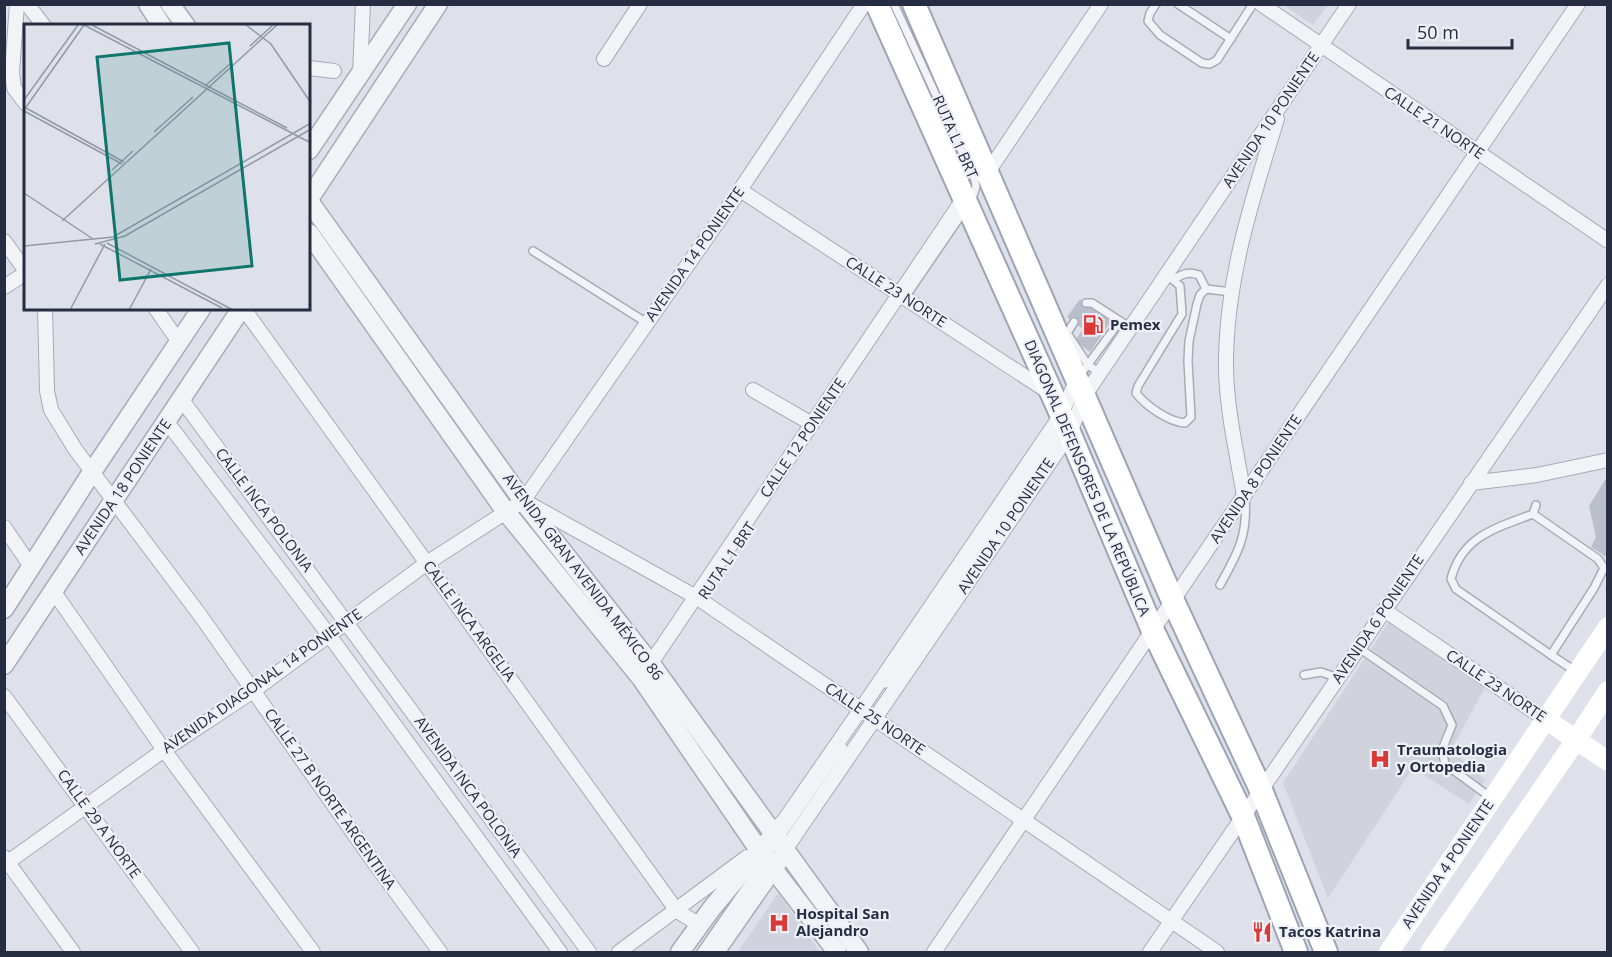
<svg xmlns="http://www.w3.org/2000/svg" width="1612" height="957" font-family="'Open Sans',sans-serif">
<rect width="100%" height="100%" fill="#dee1e9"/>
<!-- built -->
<g fill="#d0d3de">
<path d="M1283,5h45l-15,20z"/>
<path d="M1390,620l97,64 -36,66 34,30 -16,24 -56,-36 -85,130 -45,-115z"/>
<path d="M778,893l42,59h-82z"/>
</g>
<!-- building -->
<g fill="#bbbfcc">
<path d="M941,111l20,43 -7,4 -20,-44z"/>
<path d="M1080,299l31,22 -21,31 -15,-11 8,-12 -16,-12z"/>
<path d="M1608,475v83l-17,-11 5,-10 -7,-31z"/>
</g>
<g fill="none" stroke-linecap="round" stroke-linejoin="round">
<!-- service casing -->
<g stroke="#a7abb7" stroke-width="10">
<g id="service">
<path d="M894,4l81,176 1,7 -4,12"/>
<path d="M1156,4l-6,9 -2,8 12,14 42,28 8,1 7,-4 36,-56"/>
<path d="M1178,4l53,35"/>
<path d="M533,251l114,72"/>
<path d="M1167,274l13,12 2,28 -44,72 -2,7c10,13 33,29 49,30l6,-6 -3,-56 1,-20 8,-37 3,-9 6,-6 26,3"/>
<path d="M1173,280c9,-6 15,-9 26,-5l7,14"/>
<path d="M906,296l58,-85"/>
<path d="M1086,303h6l31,20"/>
<path d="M1069,336l19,29 12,8"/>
<path d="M1064,338l10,-16"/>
<path d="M1081,374l39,-53"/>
<path d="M1533,514l65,45 6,9 -10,20 -43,67 -95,-66 -5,-10c11,-43 45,-51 82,-65l3,-9"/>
<path d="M1220,585c18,-32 28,-50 25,-87"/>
<path d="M1359,648l84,58 9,19 -10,25 3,14 45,33"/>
<path d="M1551,655l24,16"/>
<path d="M1304,675l17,-3 17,6"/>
<path d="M886,684l177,-255"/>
<path d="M701,952l142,-205"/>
</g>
</g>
<!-- minor casing -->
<g stroke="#a7abb7" stroke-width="16">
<g id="minor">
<path d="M17,4l-5,68 2,16 12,16"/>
<path d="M27,4l17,22"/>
<path d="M1261,4l347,237"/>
<path d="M604,59l36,-55"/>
<path d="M309,68l25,3"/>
<path d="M360,74l3,-70"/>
<path d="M988,172l113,-168"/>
<path d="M740,190l310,203"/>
<path d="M4,241l22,30"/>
<path d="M4,287l22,-14"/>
<path d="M45,309l2,82 4,19 24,39 125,166 173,246 67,91"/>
<path d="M156,309l23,33"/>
<path d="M244,309l433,602 23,14"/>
<path d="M753,390l59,34"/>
<path d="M182,400l407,552"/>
<path d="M167,422l162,213 231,317"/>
<path d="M1471,483l66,-8 71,-15"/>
<path d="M1244,496c-7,-42 -17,-84 -18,-127 -1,-87 26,-169 51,-250"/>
<path d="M528,503l168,94 521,355"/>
<path d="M4,527l28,41"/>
<path d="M54,592l110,158 149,202"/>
<path d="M1384,610l161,109"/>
<path d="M647,669l317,-471"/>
<path d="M4,696l188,256"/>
<path d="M768,838l17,-19 76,-110 200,-294 16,-36"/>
<path d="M785,850l285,-417 15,-38 264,-391"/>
<path d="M4,857l69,95"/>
<path d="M4,865l160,-115 89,-59 174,-128 96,-62 217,-311 124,-186"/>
<path d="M619,952l128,-95"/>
<path d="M934,952l644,-948"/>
<path d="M1150,952l458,-667"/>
</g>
</g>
<!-- tertiary casing -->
<g stroke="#a7abb7" stroke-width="21">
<g id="tertiary">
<path d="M148,4l14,22"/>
<path d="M170,4l16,22"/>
<path d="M309,150l98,-146"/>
<path d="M309,199l129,-195"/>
<path d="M309,201l214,300 128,163 208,288"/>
<path d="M309,233l197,279 135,166 120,175 76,99"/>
<path d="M4,609l88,-137 109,-163"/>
<path d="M4,665l237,-356"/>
<path d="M680,952l32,-44 54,-65"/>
<path d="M715,952l64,-92"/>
</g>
</g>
<!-- primary casing -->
<g stroke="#9da3b6" stroke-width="26">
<g id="primary">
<path d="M877,4l189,421 87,206 90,185 53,136"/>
<path d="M914,4l259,597 88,189 65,162"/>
</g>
</g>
<!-- service -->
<use href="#service" stroke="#f1f3f7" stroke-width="7"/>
<!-- minor -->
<use href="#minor" stroke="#f1f3f7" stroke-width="14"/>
<!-- tertiary -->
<use href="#tertiary" stroke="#f1f3f7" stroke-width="18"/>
<!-- secondary -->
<g stroke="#fff" stroke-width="20">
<path d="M1545,719l63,42"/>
<path d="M1389,952l219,-325"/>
<path d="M1430,952l146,-212 32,-49"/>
</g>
<!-- primary -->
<use href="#primary" stroke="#fff" stroke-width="22"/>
</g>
<!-- icons -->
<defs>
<g id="fuel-bare" transform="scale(1.62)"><path d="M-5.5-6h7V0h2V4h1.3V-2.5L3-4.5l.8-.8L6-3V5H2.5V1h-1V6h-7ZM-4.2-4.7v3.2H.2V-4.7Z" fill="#da3938" stroke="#eef0f7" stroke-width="2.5" paint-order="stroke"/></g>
<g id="hospital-bare" transform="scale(1.62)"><path d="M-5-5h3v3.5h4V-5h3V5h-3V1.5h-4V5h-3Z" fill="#da3938" stroke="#eef0f7" stroke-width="2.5" paint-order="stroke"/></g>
<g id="restaurant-bare" transform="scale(1.62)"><path d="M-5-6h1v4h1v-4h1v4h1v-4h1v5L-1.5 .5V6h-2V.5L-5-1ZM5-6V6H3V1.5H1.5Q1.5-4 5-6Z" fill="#da3938" stroke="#eef0f7" stroke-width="2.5" paint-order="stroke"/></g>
</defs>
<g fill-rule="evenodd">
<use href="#fuel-bare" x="1093" y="325"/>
<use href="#hospital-bare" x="1380" y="759"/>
<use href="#hospital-bare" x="779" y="923"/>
<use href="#restaurant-bare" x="1262" y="932"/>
</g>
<g text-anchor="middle" stroke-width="4.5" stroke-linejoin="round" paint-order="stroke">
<!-- street labels -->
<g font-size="15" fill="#262c42" stroke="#eef0f7">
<text transform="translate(1271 120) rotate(-56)" y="5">AVENIDA 10 PONIENTE</text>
<text transform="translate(1434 123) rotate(34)" y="5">CALLE 21 NORTE</text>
<text transform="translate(955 137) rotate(66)" y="5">RUTA L1 BRT</text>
<text transform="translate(695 254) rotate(-55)" y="5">AVENIDA 14 PONIENTE</text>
<text transform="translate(896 292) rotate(33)" y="5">CALLE 23 NORTE</text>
<text transform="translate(803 438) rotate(-56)" y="5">CALLE 12 PONIENTE</text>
<text transform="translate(1087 478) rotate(67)" y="5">DIAGONAL DEFENSORES DE LA REPÚBLICA</text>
<text transform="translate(1256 479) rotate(-56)" y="5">AVENIDA 8 PONIENTE</text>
<text transform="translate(123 487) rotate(-56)" y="5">AVENIDA 18 PONIENTE</text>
<text transform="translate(264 510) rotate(53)" y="5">CALLE INCA POLONIA</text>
<text transform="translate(1006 526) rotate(-56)" y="5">AVENIDA 10 PONIENTE</text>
<text transform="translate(727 561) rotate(-56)" y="5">RUTA L1 BRT</text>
<text transform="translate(583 577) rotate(53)" y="5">AVENIDA GRAN AVENIDA MÉXICO 86</text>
<text transform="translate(1378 619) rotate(-56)" y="5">AVENIDA 6 PONIENTE</text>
<text transform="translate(469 621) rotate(54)" y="5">CALLE INCA ARGELIA</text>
<text transform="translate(262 681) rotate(-35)" y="5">AVENIDA DIAGONAL 14 PONIENTE</text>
<text transform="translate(1496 686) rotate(34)" y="5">CALLE 23 NORTE</text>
<text transform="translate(875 719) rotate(34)" y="5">CALLE 25 NORTE</text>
<text transform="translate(468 787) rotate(54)" y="5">AVENIDA INCA POLONIA</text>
<text transform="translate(330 799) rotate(55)" y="5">CALLE 27 B NORTE ARGENTINA</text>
<text transform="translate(99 824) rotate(54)" y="5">CALLE 29 A NORTE</text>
<text transform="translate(1448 864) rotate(-56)" y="5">AVENIDA 4 PONIENTE</text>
</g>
<!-- poi labels -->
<g font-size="15" font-weight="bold" fill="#262c42" stroke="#eef0f7" text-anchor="start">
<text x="1110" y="330">Pemex</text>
<text x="1397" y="755">Traumatologia<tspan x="1397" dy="17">y Ortopedia</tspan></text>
<text x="796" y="919">Hospital San<tspan x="796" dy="17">Alejandro</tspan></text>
<text x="1279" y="937">Tacos Katrina</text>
</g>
</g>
<!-- overview -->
<g transform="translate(24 24)">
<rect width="286" height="286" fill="#dee1e9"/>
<path fill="none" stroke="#9499a6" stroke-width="1.5" d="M60,1l227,118M68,1l195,103M222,1l25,19 40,59M226,22l23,-21M181,62l26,-23M0,76l54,-75M2,84l98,54M0,86l60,-85M0,87l98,53M130,108l39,-35M88,146l21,-19M0,169l69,46M38,197l215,-196M83,219l126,67M71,220l30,-8 186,-107M76,220l122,64M0,222l89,-9 198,-114M46,286l35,-66M105,286l22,-41"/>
<path fill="#0f766e" fill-opacity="0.15" stroke="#0f766e" stroke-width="3" d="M205,19l23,223 -132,14 -23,-223z"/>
<rect width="286" height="286" fill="none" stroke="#262c42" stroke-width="3"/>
</g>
<!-- border -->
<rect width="1612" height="957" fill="none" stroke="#262c42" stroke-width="12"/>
<!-- scale -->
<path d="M1408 39v9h104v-9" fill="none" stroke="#262c42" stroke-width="3"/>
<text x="1417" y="39" font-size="18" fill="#262c42" stroke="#eef0f7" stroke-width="4.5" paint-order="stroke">50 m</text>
</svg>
